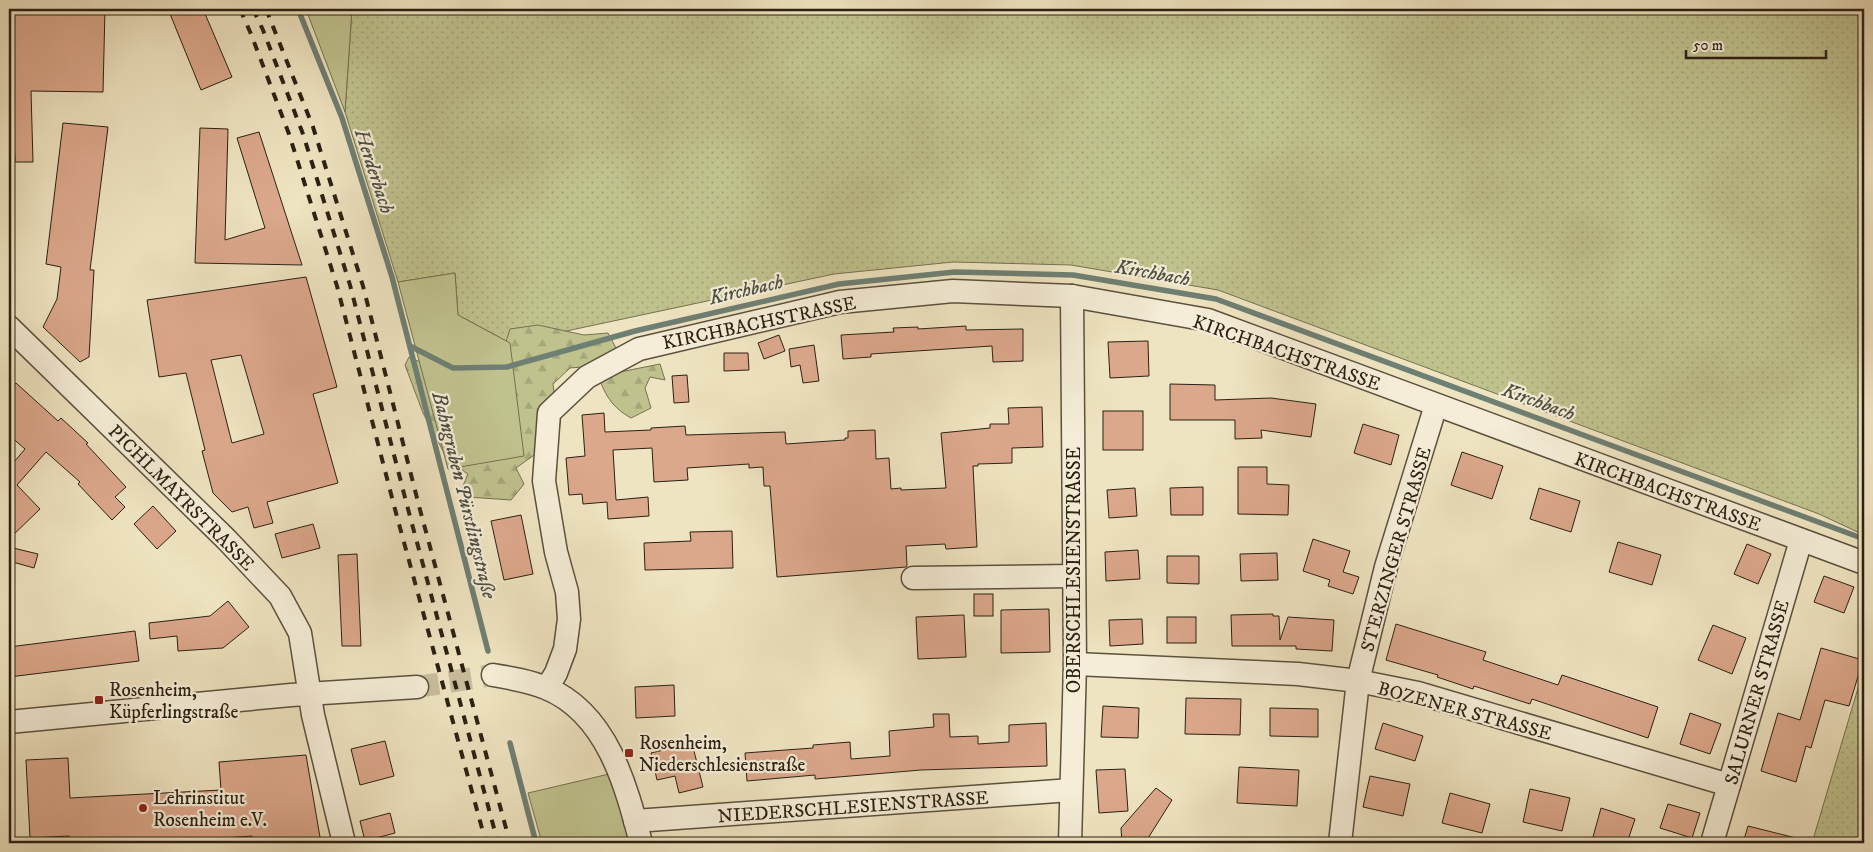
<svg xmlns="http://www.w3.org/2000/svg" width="1873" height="852" font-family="'IM FELL DW Pica',serif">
<defs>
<pattern id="grass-dots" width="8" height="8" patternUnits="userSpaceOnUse" patternTransform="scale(1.25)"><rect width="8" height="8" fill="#c0c28e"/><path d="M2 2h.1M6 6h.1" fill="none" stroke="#a5a67a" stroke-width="1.8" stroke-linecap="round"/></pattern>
<pattern id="forest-firs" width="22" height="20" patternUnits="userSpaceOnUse" patternTransform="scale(1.25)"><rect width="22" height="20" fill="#c0c28e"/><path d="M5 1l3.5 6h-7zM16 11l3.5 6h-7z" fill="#a5a67a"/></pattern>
</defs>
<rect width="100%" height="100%" fill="#efe4c1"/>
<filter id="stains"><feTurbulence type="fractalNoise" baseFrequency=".004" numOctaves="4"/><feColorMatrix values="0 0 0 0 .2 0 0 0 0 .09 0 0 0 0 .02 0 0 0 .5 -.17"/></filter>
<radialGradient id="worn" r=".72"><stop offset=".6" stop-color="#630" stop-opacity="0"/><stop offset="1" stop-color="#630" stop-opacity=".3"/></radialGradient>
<!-- grass -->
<g fill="url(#grass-dots)" stroke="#767150">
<path d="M352,9h1512v526l-45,-21 -601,-224 -147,-25 -118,-3 -119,12 -324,69 -52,-28 -3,-42 -57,9 -53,-170z"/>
<path d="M1864,668v175h-52z"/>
</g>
<!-- forest -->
<path fill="url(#forest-firs)" stroke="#767150" d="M538,325l46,10 24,-2 8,15 -6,26 50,-10 5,16 -15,-3 -5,11 6,20 -20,10c-23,-13 -28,-28 -36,-52l-25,2 -17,16 2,15 6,17 -3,22 -42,30 8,16 -13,16 -43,-3 -6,-9 6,-14 -19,-12 -26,-49 -18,-48 4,-8 33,15 60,-17 8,-26z"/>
<!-- garden -->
<g fill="#c0c28e" stroke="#767150">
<path d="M306,9h46l-7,103 -38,-100z"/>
<path d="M455,273l3,42 52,28 14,113 -76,13 -50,-187z"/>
<path d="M609,774l22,69h-89l-14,-50z"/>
</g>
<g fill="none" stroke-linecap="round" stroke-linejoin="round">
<!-- stream -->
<g stroke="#6e7f73" stroke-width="5.5">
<path d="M298,9l44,109 50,159 96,374"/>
<path d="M1305,9l62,3 -1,-3"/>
<path d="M410,346l43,22 54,-1 128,-36 204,-47 116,-12 118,3 143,24 648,240"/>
<path d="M510,743l26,100"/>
</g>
</g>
<!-- building -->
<g fill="#dca88c" stroke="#2b2013" fill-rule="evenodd">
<path d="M9,9h96l-2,83 -72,-1 2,71h-18l-1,-25h-5z"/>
<path d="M168,9h35l29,68 -31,13z"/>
<path d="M63,123l45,4 -18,143h4l-5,87 -9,5 -37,-35 14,-28 4,-32 -15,-3z"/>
<path d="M200,128l28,1 -3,111 40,-12 -28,-90 22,-6 43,133 -107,-2z"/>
<path d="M306,277l31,110 -24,7 25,89 -71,19 6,21 -19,5 -6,-21 -16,5 -19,-19 -11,-42 3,-1 -19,-77 -27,4 -12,-77zM241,355l23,79 -32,9 -21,-83z"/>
<path d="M966,326v4l57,-1v32l-30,1 -1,-16 -121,8v3l-28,2 -2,-24 53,-3 -1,-4 25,-1v2z"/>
<path d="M779,335l6,16 -21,8 -6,-16z"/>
<path d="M1148,341l1,35 -39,2 -2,-36z"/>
<path d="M814,345l5,36 -16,2 -3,-18 -9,2 -2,-18z"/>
<path d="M724,353h24l1,17 -25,1z"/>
<path d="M687,375l2,27 -15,1 -2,-27z"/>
<path d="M16,383l42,38 3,-3 27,25 -2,1 40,43 -11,10 10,10 -13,13 -34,-36 2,-2 -34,-30 -29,33 23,24 -31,30v-71l16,-19 -16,-14v-43z"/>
<path d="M1170,384l45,1v15l56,-2 45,6 -5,33 -50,-7 1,8 -27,1v-19h-65z"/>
<path d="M1042,407l1,40 -31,1v15l-34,1v2h-5l4,81 -31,2 -1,-5 -39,2 1,20 -1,1 -129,10 -7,-91h-6l-1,-19 -14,1v-4l-62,4 1,12 -34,2 -2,-34 -39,2 3,50 32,-3 1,19 -41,3 -1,-17 -24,2 -1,-10 -13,1 -3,-37 19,-2 -3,-41 22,-2 1,19 46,-2v-2l34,-2 1,9 99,-3 1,12 59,-4v-2h3v-7l27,-1 1,29 13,-1 2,31 10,-1v2l45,-2 -5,-55 49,-5v-4h19l-1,-16z"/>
<rect x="1103" y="411" width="40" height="39"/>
<path d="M1363,424l36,11 -8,30 -37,-12z"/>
<path d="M1462,452l41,14 -11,33 -41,-14z"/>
<path d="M1238,467h29v17l22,1 -1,30 -50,-1z"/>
<path d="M1203,487v28h-32l-1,-27z"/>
<path d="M1135,488l2,28 -28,2 -2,-28z"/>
<path d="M1539,488l41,13 -9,31 -41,-13z"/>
<path d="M153,506l23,25 -19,18 -23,-25z"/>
<path d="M521,515l12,59 -29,6 -13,-59z"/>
<path d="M313,524l7,24 -38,10 -7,-24z"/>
<path d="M732,531l1,37 -88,2 -1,-27 47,-2 -1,-9z"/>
<path d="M1313,539l37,12 -7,21 16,5 -6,17 -25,-8 2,-6 -27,-9z"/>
<path d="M1618,542l43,13 -9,30 -43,-13z"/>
<path d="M1747,544l24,10 -13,30 -24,-10z"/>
<path d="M9,547l29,7 -4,14 -25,-7z"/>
<path d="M1138,550l2,29 -34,2 -1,-29z"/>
<path d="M1277,553l1,27 -37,1 -1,-27z"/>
<path d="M357,554l4,92h-19l-4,-91z"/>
<path d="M1167,556h32v28l-32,-1z"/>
<path d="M1824,576l30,11 -10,26 -30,-11z"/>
<rect x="974" y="594" width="19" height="22"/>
<path d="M228,601l21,26 -26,21 -45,3 -1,-15 -27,3 -1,-16 61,-7z"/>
<path d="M1049,609l1,43 -49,1v-43z"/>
<path d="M1273,614v2h6l1,24 8,-23 46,3 -2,31 -36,-2v-3h-64l-1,-31z"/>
<path d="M964,615l2,42 -48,2 -2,-42z"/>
<rect x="1167" y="617" width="29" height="26"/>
<path d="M1142,619l1,25 -33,2 -1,-26z"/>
<path d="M1396,624l90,28 -3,8 75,25 4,-10 96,32 -10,31 -116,-39 -2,5 -56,-18 -1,3 -36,-12 1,-2 -52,-15z"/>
<path d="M1713,625l33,13 -14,36 -34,-14z"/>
<path d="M135,631l4,30 -130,16v-30z"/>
<path d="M1821,648l42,12 -14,46 -24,-6 -14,48 -5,-2 -10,36 -35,-11 17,-58 22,7z"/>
<path d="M674,685l1,31 -39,2 -1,-31z"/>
<path d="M1186,698l55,1 -1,36 -55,-1z"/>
<path d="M1103,706l36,2 -1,30 -37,-1z"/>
<path d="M1270,708l48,1v28l-48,-1z"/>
<path d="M1690,713l31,11 -11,30 -30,-10z"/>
<path d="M933,714h16l1,23 28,-1v8l31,-2v-17l37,-2 1,43 -126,4 -106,9v-4l-68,6 -2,-28 68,-5v-3l37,-3 1,17 39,-3 -1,-25 45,-4z"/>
<path d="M1383,723l40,13 -8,25 -40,-12z"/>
<path d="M385,741l9,35 -34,9 -9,-36z"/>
<path d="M692,743l11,44 -24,6 -4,-17 -18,4 -6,-27z"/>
<path d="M306,755l15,88h-67l-2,-7 -98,7h-85v-7l-39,2 -4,-78 42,-2 2,40 151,-8 -2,-28z"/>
<path d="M1239,767l60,3 -2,36 -60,-3z"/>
<path d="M1125,769l3,42 -29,2 -3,-43z"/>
<path d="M1370,776l40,8 -7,32 -40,-9z"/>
<path d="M1156,788l16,12 -27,43h-23l-1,-15z"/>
<path d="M1530,789l40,9 -8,33 -39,-9z"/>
<path d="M1450,793l40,11 -8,29 -40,-10z"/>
<path d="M1668,804l32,9 -8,25 -32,-10z"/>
<path d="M1601,808l34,11 -8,24h-14l-20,-6z"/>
<path d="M390,813l5,20 -30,8 -5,-20z"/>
<path d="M1748,826l48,12v5h-53z"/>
</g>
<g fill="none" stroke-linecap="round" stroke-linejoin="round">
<!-- minor-tunnel -->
<path stroke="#c8bd9e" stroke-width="22" stroke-dasharray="22 11" stroke-linecap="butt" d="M417,687l76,-12"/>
<!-- minor casing -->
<g stroke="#5c513e" stroke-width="25">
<g id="minor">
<path d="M9,327l217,212 54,57 20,37 13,82 31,128"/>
<path d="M913,578l160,-2"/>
<path d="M1075,664l223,10 60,7 60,12 311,92"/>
<path d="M493,675c18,3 36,6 53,13 61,25 80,97 95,155"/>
<path d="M547,688l9,-15 9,-24 4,-30 -2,-27 -11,-40 -12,-71 5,-68 38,-36 52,-28 201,-47 113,-11 119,5 136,24 656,243"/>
<path d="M9,722l282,-27 126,-8"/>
<path d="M635,821l436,-31"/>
<path d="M1070,843l5,-179 -3,-368"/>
<path d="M1340,843l18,-162 28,-114 50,-162"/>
<path d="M1712,843l89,-303"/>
</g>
</g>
<!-- minor -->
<use href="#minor" stroke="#f5edd7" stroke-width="22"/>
<!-- rail -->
<g stroke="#2b2013" stroke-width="4" stroke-dasharray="9 9" stroke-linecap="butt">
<path d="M240,9l11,25 38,100 48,152 59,227 90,330"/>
<path d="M253,9l10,21 40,104 47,151 58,224 90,334"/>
<path d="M266,9l47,118 50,159 56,220 91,337"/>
</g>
</g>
<!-- markers -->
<g fill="#8f2418" stroke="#f5edd7" stroke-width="2">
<rect x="94" y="695" width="10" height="10" rx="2.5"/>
<rect x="624" y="748" width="10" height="10" rx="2.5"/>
<circle cx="143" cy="808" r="5"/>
</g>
<g text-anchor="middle" stroke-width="4.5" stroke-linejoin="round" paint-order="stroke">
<!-- street labels -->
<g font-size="19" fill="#2b2013" stroke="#f5edd7">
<text transform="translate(759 322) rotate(-12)" y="7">KIRCHBACHSTRASSE</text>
<text transform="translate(1287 352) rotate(19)" y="7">KIRCHBACHSTRASSE</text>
<text transform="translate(1668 491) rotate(20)" y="7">KIRCHBACHSTRASSE</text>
<text transform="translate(182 497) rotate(45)" y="7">PICHLMAYRSTRASSE</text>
<text transform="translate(1395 549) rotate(-74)" y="7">STERZINGER STRASSE</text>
<text transform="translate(1073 570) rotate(-90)" y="7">OBERSCHLESIENSTRASSE</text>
<text transform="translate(1756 692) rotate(-74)" y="7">SALURNER STRASSE</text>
<text transform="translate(1465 710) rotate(15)" y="7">BOZENER STRASSE</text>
<text transform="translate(853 806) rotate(-4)" y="7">NIEDERSCHLESIENSTRASSE</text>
</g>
<!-- poi labels -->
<g font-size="19" fill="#2b2013" stroke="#f5edd7" text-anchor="start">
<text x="109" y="696">Rosenheim,<tspan x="109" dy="22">Küpferlingstraße</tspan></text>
<text x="639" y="749">Rosenheim,<tspan x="639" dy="22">Niederschlesienstraße</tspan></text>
<text x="153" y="804">Lehrinstitut<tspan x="153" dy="22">Rosenheim e.V.</tspan></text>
</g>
<!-- water labels -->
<g font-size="20" font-style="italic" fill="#4c4f43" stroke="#f5edd7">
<text transform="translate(375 171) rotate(72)" y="7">Herderbach</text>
<text transform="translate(1153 272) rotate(10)" y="7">Kirchbach</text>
<text transform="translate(746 289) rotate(-13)" y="7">Kirchbach</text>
<text transform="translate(1539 401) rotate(20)" y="7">Kirchbach</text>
<text transform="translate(465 495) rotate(76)" y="7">Bahngraben Pürstlingstraße</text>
</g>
</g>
<!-- margin -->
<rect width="1873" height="852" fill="none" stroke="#efe4c1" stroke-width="30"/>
<rect x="10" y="10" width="1853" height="832" fill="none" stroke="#2b2013" stroke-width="2.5"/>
<rect x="15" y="15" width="1843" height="822" fill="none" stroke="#2b2013"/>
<!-- scale -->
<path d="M1686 50v8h140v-8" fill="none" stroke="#2b2013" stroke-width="2.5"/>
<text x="1693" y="50" font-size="15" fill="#2b2013" stroke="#f5edd7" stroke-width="4" paint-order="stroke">50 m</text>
<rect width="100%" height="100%" filter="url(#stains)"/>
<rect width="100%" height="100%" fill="url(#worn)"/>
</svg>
